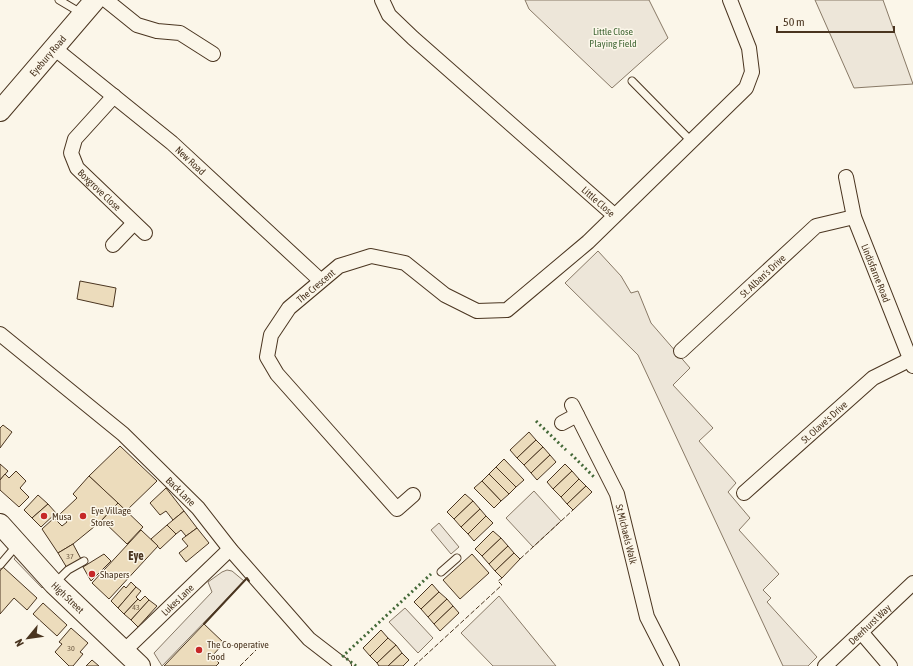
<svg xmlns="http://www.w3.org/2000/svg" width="913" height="666" font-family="'Asap Condensed',sans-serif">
<rect width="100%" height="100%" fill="#fbf6e9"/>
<!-- green -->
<g fill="#ede6d9" stroke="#887966">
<path d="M525,0h124l19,38 -56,50 -83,-79z"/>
<path d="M815,0h68l30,84 -59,4z"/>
<path d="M598,251l23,25 10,17 7,-2 13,32 39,45 -17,17 40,43 -14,13 37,42 -8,9 22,26 -11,12 40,44 -16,16 8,8 -4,4 50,55 -9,9h-25l-145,-311 -73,-72z"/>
<path d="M534,491l27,30 -28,26 -27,-29z"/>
<path d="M439,523l20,24 -8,7 -20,-24z"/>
<path d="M19,553l26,32 -3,3 -28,-29z"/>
<path d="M227,570l5,1 12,10 -82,85 -8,-13 58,-61 -4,-10 14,-10z"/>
<path d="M499,596l57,70h-63l-32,-33z"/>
<path d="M405,608l28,30 -15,15 -29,-31z"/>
</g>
<!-- building -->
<g fill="#ecdcbc" stroke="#4a3520">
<path d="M80,281l36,7 -3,19 -36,-8z"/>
<path d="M3,425l9,7 -12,16v-20z"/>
<path d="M529,432l7,8 -19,18 -7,-8z"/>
<path d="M536,440l7,7 -19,18 -7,-7z"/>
<path d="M120,446l37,35 -31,30 -37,-35z"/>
<path d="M543,447l7,8 -19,18 -7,-8z"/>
<path d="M550,455l6,7 -19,18 -6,-7z"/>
<path d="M504,459l20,21 -8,7 -20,-20z"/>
<path d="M0,464l8,7 -8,9z"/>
<path d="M565,464l7,7 -19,18 -6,-7z"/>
<path d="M496,467l20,20 -7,7 -20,-20z"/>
<path d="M16,471l10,10 -6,7 9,9 -10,10 -19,-17v-10l5,-6 4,4z"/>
<path d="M572,471l7,8 -18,18 -8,-8z"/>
<path d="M489,474l20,20 -8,7 -19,-20z"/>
<path d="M89,476l29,27 -18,19 -27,22 -15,9 -16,-24 12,-11 8,8 5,-4 -7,-8 17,-16 -4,-4z"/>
<path d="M579,479l7,7 -19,18 -6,-7z"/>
<path d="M482,481l19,20 -7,7 -20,-20z"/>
<path d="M586,486l6,6 -19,18 -6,-6z"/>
<path d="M166,488l18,23 -11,9 -7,-9 -6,4 -10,-12z"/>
<path d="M465,494l8,7 -19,18 -7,-7z"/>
<path d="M38,495l10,9 -16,14 -8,-8z"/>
<path d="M473,501l7,8 -19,18 -7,-8z"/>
<path d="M118,503l25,24 -16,17 -25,-24z"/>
<path d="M48,504l8,9 -15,14 -9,-9z"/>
<path d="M480,509l6,7 -18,18 -7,-7z"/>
<path d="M184,511l13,17 -11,8 -5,-6 -5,4 -9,-9z"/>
<path d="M486,516l7,7 -19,18 -6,-7z"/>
<path d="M167,525l9,9 -16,15 -9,-10z"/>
<path d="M197,528l12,15 -23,19 -7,-9 9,-7 -6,-7z"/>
<path d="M141,530l17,16 -49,53 -17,-16z"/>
<path d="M493,531l8,7 -19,18 -7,-7z"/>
<path d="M501,538l7,8 -19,18 -7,-8z"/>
<path d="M73,544l8,15 -14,9 -9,-15z"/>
<path d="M508,546l6,7 -19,18 -6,-7z"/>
<path d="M514,553l6,6 -18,19 -7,-7z"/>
<path d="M104,554l7,7 -20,20 -8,-14z"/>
<path d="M472,554l17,19 -29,26 -17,-19z"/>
<path d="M3,567l34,31 -10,12 -13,-12 -14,16v-43z"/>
<path d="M131,582l5,5 -18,21 -7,-7 13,-15 2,2z"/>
<path d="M432,584l7,8 -18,17 -7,-7z"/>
<path d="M136,587l5,4 -5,6 2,2 -14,15 -6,-6z"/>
<path d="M439,592l8,7 -19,18 -7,-8z"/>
<path d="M145,596l4,4 -18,20 -7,-6 14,-15 2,2z"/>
<path d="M447,599l6,7 -19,18 -6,-7z"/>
<path d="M149,600l8,6 -19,21 -7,-7z"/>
<path d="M43,603l24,22 -10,11 -24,-22z"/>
<path d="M453,606l6,7 -19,18 -6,-7z"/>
<path d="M204,624l20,19 -12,13 7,7 -3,3h-52z"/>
<path d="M71,628l17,15 -8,9 3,2 -10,12h-4l-14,-14 7,-8 -3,-2z"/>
<path d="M381,630l7,8 -18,18 -7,-8z"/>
<path d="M388,638l8,7 -19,18 -7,-7z"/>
<path d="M396,645l6,8 -14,13h-9l-2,-3z"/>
<path d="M402,653l7,7 -6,6h-15z"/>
<path d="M92,660l7,6h-13z"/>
</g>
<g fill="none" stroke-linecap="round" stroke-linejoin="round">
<!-- lane casing -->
<g stroke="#4a3520" stroke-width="9">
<g id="lane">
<path d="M59,0l22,13"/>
<path d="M632,81l60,61"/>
<path d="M0,565l17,-20"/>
<path d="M441,572l16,-14"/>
<path d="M55,583l13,-13 16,-9"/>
</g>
</g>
<!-- street casing -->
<g stroke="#4a3520" stroke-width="16">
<g id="street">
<path d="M106,0l31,25 20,6 23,2 33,21"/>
<path id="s1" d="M382,0l7,15 24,23 201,177"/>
<path id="s2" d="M54,48l118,95 148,137"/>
<path id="s3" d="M114,96l-39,43 -4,14 6,15 68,65"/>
<path id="s4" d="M846,177l8,40 59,149"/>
<path d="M113,245l21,-22"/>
<path id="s5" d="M0,334l123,100 75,74 32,41 79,90 35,27"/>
<path id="s6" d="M681,351l135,-125 38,-9"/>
<path id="s7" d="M572,405l45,89 30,123 25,49"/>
<path d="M562,423l15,-8"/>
<path id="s8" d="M744,493l129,-115 36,-18"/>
<path id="s9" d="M413,495l-16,14 -120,-135 -10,-17 4,-22 18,-27 50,-42 32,-10 34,7 40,32 32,16 30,-1 81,-68 158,-154 6,-16 -3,-24 -19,-48"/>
<path d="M861,632l29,34"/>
<path id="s10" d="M124,651l106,-102"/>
<path id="s11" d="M825,666l88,-83"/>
</g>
</g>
<!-- secondary casing -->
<g stroke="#4a3520" stroke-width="22">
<g id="secondary">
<path id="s12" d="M0,111l95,-111"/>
<path id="s13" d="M0,524l54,60 86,82"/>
</g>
</g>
<!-- lane -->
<use href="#lane" stroke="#fbf6e9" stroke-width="7"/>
<!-- street -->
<use href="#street" stroke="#fbf6e9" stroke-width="14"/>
<!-- secondary -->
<use href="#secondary" stroke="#fbf6e9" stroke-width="20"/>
<!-- hedge -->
<g stroke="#436837" stroke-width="3" stroke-dasharray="2 3" stroke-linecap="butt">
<path d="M536,421l30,29"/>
<path d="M571,454l23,23"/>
<path d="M356,666l-13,-10 88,-82"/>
</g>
<!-- fence -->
<g stroke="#4a3520" stroke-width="1" stroke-dasharray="5 2" stroke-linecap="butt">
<path d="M520,559l53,-49"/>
<path d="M240,666l16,-16"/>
<path d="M414,666l88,-81 -4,-4 4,-3"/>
</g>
<!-- wall -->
<path stroke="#4a3520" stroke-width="2" d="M204,624l43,-46 2,3"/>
</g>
<!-- markers -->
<g fill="#c62828" stroke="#fbf6e9" stroke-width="1.5">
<circle cx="44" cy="516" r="4"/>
<circle cx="83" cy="516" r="4"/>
<circle cx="92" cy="574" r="4"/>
<circle cx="199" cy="650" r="4"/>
</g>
<g text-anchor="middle" stroke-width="3" stroke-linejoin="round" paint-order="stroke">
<!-- number labels -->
<g font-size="8" fill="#725f47">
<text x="70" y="559">37</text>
<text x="136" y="610">43</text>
<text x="71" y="651">30</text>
</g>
<!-- park labels -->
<g font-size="10" fill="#436837" stroke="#fbf6e9">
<text x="613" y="35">Little Close<tspan x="613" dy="12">Playing Field</tspan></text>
</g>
<!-- street labels -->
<g font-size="10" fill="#4a3520" stroke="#fbf6e9">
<text dy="4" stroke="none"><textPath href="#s12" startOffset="73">Eyebury Road</textPath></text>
<text dy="4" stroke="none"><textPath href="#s2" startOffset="177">New Road</textPath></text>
<text dy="4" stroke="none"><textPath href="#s3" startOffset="120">Boxgrove Close</textPath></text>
<text dy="4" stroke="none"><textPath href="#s1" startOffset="297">Little Close</textPath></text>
<text dy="4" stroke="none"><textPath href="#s4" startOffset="101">Lindisfarne Road</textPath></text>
<text dy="4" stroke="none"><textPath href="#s6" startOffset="111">St. Alban's Drive</textPath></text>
<text dy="4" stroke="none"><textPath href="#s9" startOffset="311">The Crescent</textPath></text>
<text dy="4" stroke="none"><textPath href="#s8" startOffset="107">St. Olave's Drive</textPath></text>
<text dy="4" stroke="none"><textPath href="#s5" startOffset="240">Back Lane</textPath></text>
<text dy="4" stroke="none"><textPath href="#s7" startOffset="141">St Michaels Walk</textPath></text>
<text dy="4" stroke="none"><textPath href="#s13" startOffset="100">High Street</textPath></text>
<text dy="4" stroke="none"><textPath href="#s10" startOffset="74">Lukes Lane</textPath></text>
<text dy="4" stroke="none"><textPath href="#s11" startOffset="61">Deerhurst Way</textPath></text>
</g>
<!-- poi labels -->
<g font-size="10" fill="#4a3520" stroke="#fbf6e9" text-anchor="start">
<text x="91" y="514">Eye Village<tspan x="91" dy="12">Stores</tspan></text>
<text x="52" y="520">Musa</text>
<text x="100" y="578">Shapers</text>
<text x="207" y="648">The Co-operative<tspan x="207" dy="12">Food</tspan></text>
</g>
<!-- quarter labels -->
<g font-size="12" font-weight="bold" fill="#4a3520" stroke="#fbf6e9">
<text x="136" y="560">Eye</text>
</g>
</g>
<!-- north arrow -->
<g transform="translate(28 638) rotate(241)" stroke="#fbf6e9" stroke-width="3" paint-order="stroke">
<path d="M0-3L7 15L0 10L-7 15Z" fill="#4a3520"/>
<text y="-6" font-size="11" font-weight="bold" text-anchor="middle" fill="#4a3520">N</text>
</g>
<!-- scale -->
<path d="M777 26v6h117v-6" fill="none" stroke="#4a3520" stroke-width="2"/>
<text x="783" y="26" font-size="12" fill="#4a3520" stroke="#fbf6e9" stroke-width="3" paint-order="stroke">50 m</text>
</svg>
